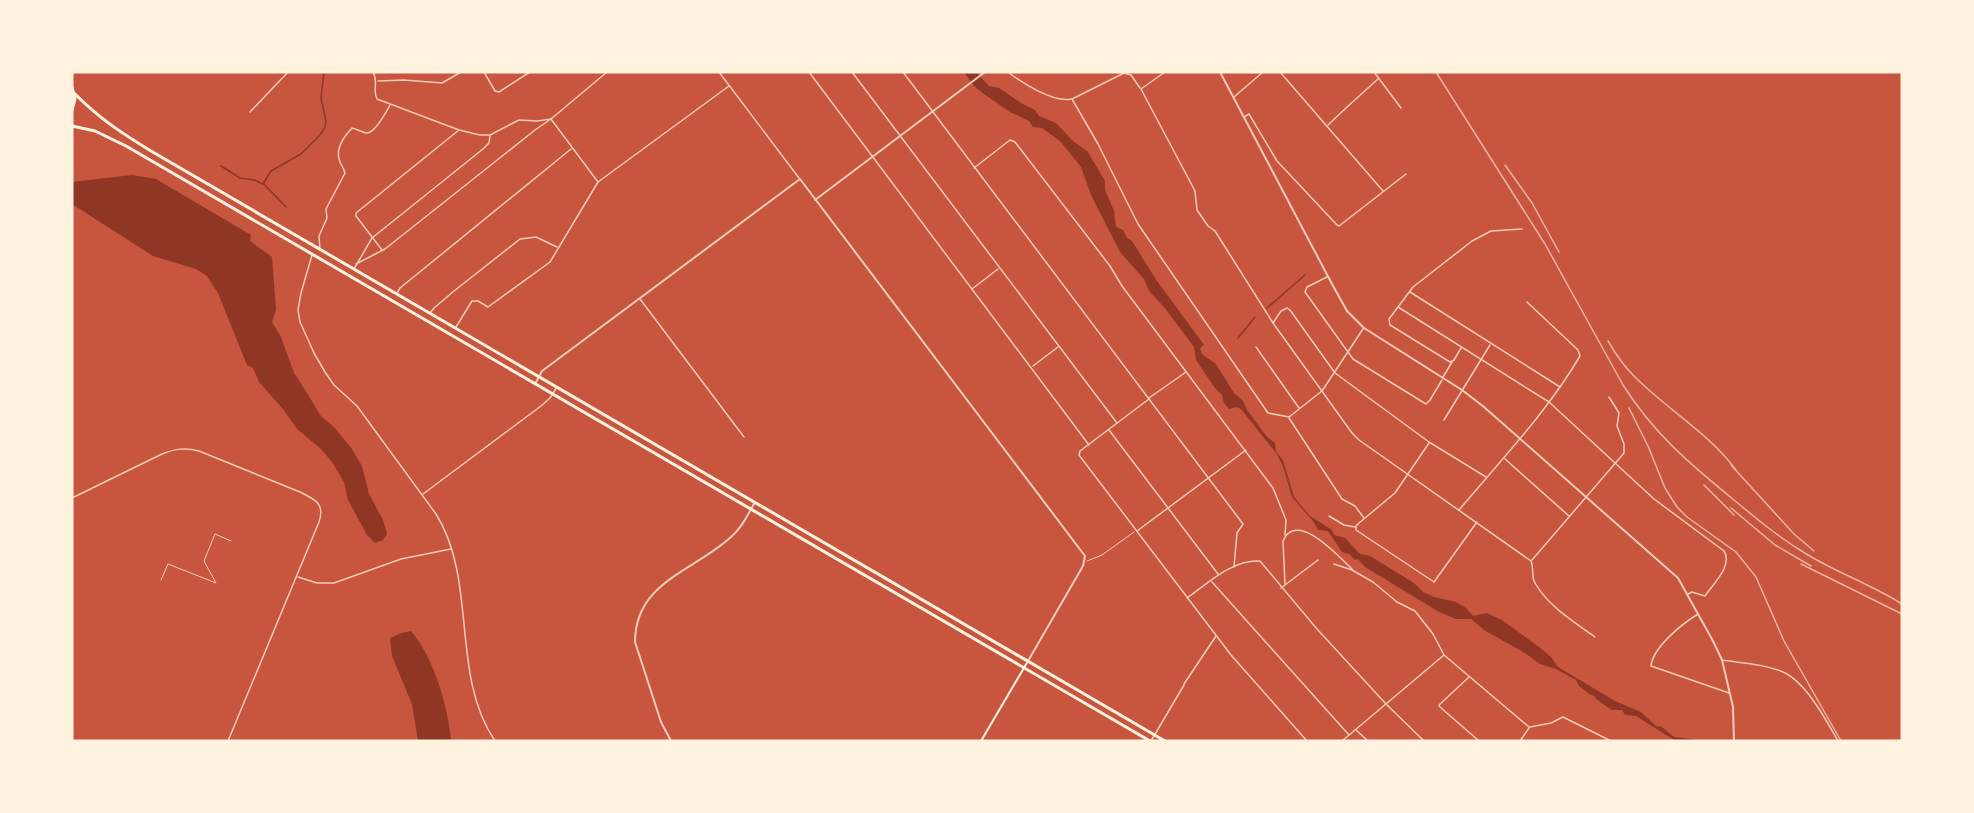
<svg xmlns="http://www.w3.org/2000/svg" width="1974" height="813" font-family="'Open Sans',sans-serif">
<rect width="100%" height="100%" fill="#c8553d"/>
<!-- water -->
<g fill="#8f3625">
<path d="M964,72h12l13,14 10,2 22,15 14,7 4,6 17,7 17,18 15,11 17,29v9l9,21 2,16 7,3 4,8 5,3 25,40 47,64 -4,3 2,6 14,10 18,29 9,8 4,9 20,27 8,6 1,9 7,8 11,37 16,19 22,14 2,5 11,3 15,16 10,2 44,27 9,9 11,5 22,5 10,6 7,8 14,-3 15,7 37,27 12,10 7,10 57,34 26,11 15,14 6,1 12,10 34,4h-32l-40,-25 -11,-1 -3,-5h-10l-16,-11 -2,-3 -5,-2 -10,-8 -3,-6 -20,-11 -16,-5 -15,-11 -41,-23 -13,-11h-15l-17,-7 -74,-45 -7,-8 -3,1 -6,-6 -7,-2 -14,-21 -10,-1 -5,-9 -21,-24 -9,-31 -7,-13 -35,-44 -5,-2 -7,2 -5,-6 -2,-8 -7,-7 -19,-28 -2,-13 -30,-40 -15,-16 -5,-12 -24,-27 -29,-57 -10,-28 -21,-26 -18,-13 -9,-1 -4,-6 -19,-9 -26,-18 -10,-8z"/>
<path d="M132,175l24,4 95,56 -1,6 22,16 4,52 -4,13 9,15 13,36 8,12 19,31 13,11 18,22 10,17 7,28 14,26 4,14 -4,6 -8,3 -8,-8 -19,-35 -4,-18 -12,-20 -11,-13 -24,-20 -14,-20 -24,-27 -6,-14 -6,-3 -29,-72 -11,-17 -11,-7 -43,-13 -81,-52v-22z"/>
<path d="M411,631c23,27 37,75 40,110h-33l-6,-37 -20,-48 -2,-18 12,-5z"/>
</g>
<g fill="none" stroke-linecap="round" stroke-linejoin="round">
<!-- stream -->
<g stroke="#8f3625" stroke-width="1.5">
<path d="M221,166l19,12 14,2 9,4 8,-13 30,-17 19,-19 5,-8 1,-6 -5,-23 3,-26"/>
<path d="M264,184l22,23"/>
<path d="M1267,308l38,-33"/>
<path d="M1238,338l17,-21"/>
</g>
<!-- service -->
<g stroke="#f1ccb7" stroke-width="1">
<path d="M1087,561l15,-6 32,-23"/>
<path d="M161,580l7,-16 48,19 -12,-22 11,-27 16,7"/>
</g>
<!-- pedestrian -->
<g stroke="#f1ccb7" stroke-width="1.5">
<path d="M1347,107l31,-28"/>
<path d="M1443,377l9,-15"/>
<path d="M1149,398l37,-26"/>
<path d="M1184,684l32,-48"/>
</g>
<!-- minor -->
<g stroke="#f1ccb7" stroke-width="1.5">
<path d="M373,72c6,10 -1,18 4,27l82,31 21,5h10l29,-15 18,1 14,-2 47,63"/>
<path d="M484,72l11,19 4,1 31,-20"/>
<path d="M719,72l80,106"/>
<path d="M809,72l280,373"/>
<path d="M852,72l265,351"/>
<path d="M903,72l340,452 -6,9 -3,34"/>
<path d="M1008,72c14,11 46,31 63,27"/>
<path d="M1165,72l-24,17 54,102 2,19 11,16 7,5 58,92 79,110 7,7 172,121c3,7 0,15 4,22 13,23 39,39 60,54"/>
<path d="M1280,72l103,119"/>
<path d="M1374,72l27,36"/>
<path d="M378,81l26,-1 38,3 19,-11"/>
<path d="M1140,88l-9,-13 -7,-2 -52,26 26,45 40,80 130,189 21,4 33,-26 41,-62"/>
<path d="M1234,97l29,-25"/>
<path d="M250,112l38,-40"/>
<path d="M1244,117l5,-3 28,47 60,64 2,1 67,-52"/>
<path d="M1328,125l19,-18"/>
<path d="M974,168l36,-28 5,2 95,124 12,20 151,202 13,32 -1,15"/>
<path d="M320,250l-1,-14 8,-18 -1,-9 19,-36c-1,-5 -5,-9 -6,-14 -3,-12 5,-22 13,-31 5,1 11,5 15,5 9,-1 19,-21 23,-28"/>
<path d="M382,250l-26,-34v-3l103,-83"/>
<path d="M312,255l-11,38 -3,17 2,12 14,31 11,19 9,13 23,21 79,108c42,67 14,161 59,227"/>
<path d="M356,264l29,-15 150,-119 16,-11 56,-47"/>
<path d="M354,269l18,-31 111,-89 6,-6 1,-7"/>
<path d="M1327,277l-20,10 -2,5 48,67 73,45 4,-4 12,-20"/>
<path d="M972,289l26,-20"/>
<path d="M1410,292l150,95"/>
<path d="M397,293l3,-5 171,-139"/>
<path d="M640,299l104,138"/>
<path d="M1398,307l151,95 105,97 70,52c9,15 -11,33 -19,45l-13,-4 -4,2"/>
<path d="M430,313l4,-5 20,-17 66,-52 16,-2 21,10"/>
<path d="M1273,323l8,-12 6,-3 3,2 45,63 94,69 57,35"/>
<path d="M456,327l16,-26h6l10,6 62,-45 48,-80 131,-96"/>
<path d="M1256,347l43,61"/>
<path d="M1461,348l-7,12 -4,2 -60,-37 -1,-6 24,-32 59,-46 19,-10 31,-2"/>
<path d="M1033,366l25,-19"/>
<path d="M1149,399l-69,52 -1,4 152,200 76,86"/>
<path d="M1289,418l53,81 13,7 9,12"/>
<path d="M1444,420l46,-75"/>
<path d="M1109,430l109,144"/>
<path d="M1429,443l-34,50 -36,30 -3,3v4l78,52 43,-60"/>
<path d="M1505,459l64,57"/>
<path d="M423,494l118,-88 9,-8 7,-11"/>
<path d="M72,498l90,-44c13,-5 23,-7 37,-3l101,41c16,8 25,12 19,30l-91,219"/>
<path d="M1459,510c42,-50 88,-98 121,-154l-2,-6 -51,-48"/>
<path d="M1329,516l15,9 11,2"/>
<path d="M1137,531l109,-81"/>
<path d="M1532,560l92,-107v-9l-7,-18 2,-13 -10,-16"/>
<path d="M1334,564l18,6 21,12 24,20 18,9 18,23 11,21 85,72"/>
<path d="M298,577l19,6h17l67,-24 50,-10"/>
<path d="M1212,582l137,153"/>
<path d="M1285,584l-2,-43c14,-32 56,16 69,28"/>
<path d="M1281,588l37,-28"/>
<path d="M1187,598c21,-15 46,-39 73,-37l57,68 69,75 38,37"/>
<path d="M1698,614c-16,10 -45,33 -47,52l78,27"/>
<path d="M1722,660c20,3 42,4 61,12 23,10 43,48 55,69"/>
<path d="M1469,677l-30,28 1,2 39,34"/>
<path d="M1530,727l21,-4 12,-6 48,24"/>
<path d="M1356,730l12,11"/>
<path d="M1151,741l33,-56"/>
<path d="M1342,741l102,-86"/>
<path d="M1520,741l9,-13"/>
</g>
<!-- tertiary -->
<g stroke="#f1ccb7" stroke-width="2">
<path d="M1220,72l112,212 15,27 17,17 98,62 22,17 194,171 35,63 9,19 11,47 1,34"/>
<path d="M815,200l170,-128"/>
<path d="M535,384l7,-13 258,-192 285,377 -2,10 -55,95"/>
<path d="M671,741l-10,-19 -26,-80c0,-60 59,-71 96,-105 11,-9 17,-23 24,-35"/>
</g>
<!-- secondary -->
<path stroke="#fff3e0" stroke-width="2" d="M981,741l47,-80"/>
<!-- primary -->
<g stroke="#fff3e0" stroke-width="3">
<path d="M72,87l3,12 -3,11"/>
<path d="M74,93c26,26 46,39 77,58l1014,590"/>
<path d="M72,126l23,5 31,15 1024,595"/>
</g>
<!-- rail -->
<g stroke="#e9b49f" stroke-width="1.5">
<path d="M1436,72l109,172 78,141c31,49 67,79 111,115 24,20 47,39 74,55 30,18 64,30 94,49"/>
<path d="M1505,165l27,38 27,49"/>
<path d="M1608,341c7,12 15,24 25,34 33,34 75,57 103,95"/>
<path d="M1629,408l19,38 17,42 12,19 10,10 49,35 20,25 28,64 57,100"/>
<path d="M1731,465l63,69 20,17"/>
<path d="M1704,485l30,30"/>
<path d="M1731,508l44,37 36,21"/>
<path d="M1801,564l101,50"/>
</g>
</g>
<!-- border -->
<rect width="1974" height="813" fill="none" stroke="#fff3e0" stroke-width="147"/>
</svg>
